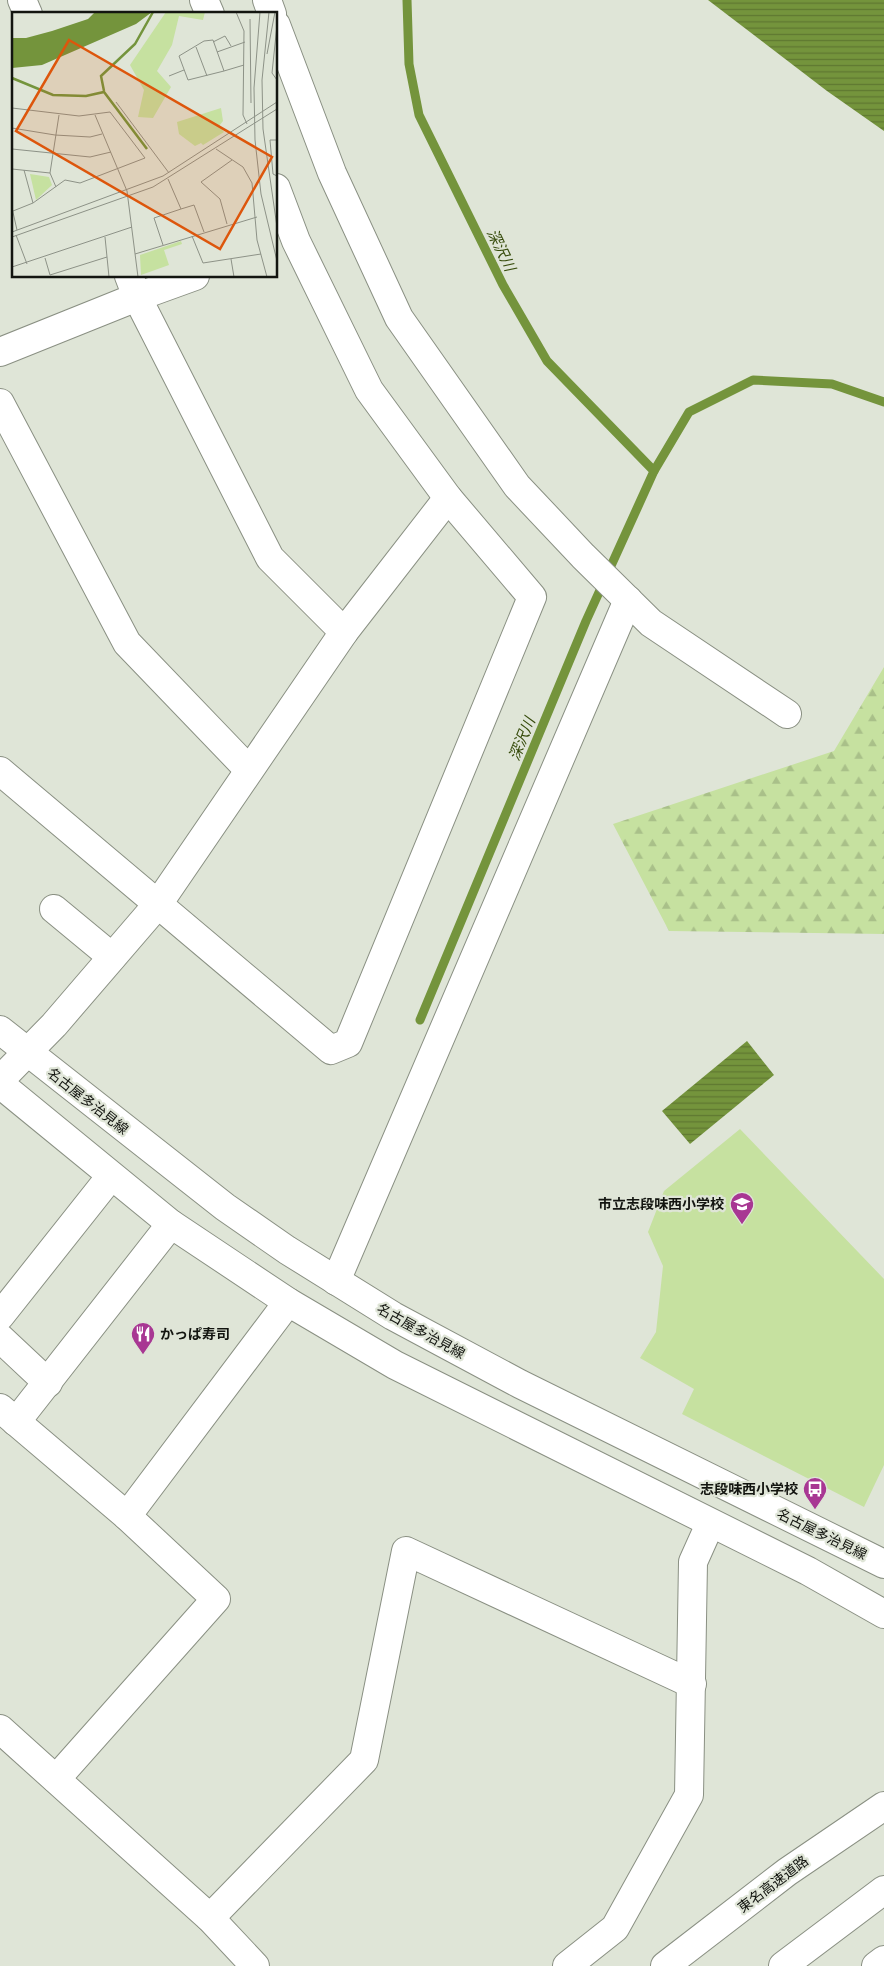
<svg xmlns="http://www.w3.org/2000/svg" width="884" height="1966" font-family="'Sofia Sans Condensed','Noto Sans JP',sans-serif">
<defs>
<pattern id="forest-firs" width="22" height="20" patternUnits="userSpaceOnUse" patternTransform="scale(1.25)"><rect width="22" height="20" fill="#c6e1a0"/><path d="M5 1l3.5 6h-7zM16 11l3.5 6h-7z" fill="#a9c089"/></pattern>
<pattern id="water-rules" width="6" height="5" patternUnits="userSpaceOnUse" patternTransform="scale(1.25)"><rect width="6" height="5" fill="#74943c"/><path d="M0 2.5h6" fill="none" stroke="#5e7831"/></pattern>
</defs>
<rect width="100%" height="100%" fill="#dfe5d7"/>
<!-- forest -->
<path fill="url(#forest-firs)" d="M884,667v267l-215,-3 -56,-107 221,-73z"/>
<!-- green -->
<path fill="#c6e1a0" d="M740,1129l144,150v186l-20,42 -182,-93 12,-25 -54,-31 16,-26 7,-66 -15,-34 16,-41z"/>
<!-- water -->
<g fill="url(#water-rules)">
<path d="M708,0h176v131l-57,-40z"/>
<path d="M747,1041l27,34 -84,69 -28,-33z"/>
</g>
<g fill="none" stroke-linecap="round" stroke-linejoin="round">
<!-- stream -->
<g stroke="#74943c" stroke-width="9">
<path d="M407,0l2,64 10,51 84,170 44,76 107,110 -68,150 -166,399"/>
<path d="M654,471l35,-59 64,-32 79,4 52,18"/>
</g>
<!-- minor casing -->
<g stroke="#8a9083" stroke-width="30">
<g id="minor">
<path d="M22,0l6,14"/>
<path d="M204,0l6,14"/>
<path d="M267,0l5,14"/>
<path d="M276,25l56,148 67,145 118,168 66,70 68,67 136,91"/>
<path d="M129,276l8,21 133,261 74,74"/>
<path d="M0,352l137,-55 58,-21"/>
<path d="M0,403l127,240 122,127"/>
<path d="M0,771l331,279 17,-7 184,-446 -84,-99 -79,-108 -73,-149 -20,-53"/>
<path d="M54,909l58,48"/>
<path d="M0,1080l54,-55 104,-121 186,-272 104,-134"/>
<path d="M336,1281l292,-681"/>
<path d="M0,1316l111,-140"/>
<path d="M0,1338l48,45"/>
<path d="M0,1408l127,108 89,83 -160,180"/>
<path d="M16,1422l155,-198"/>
<path d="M127,1516l161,-214"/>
<path d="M0,1729l210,189 45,48"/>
<path d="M210,1918l154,-158 42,-209 286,133"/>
<path d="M567,1966l48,-38 74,-133 4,-233 17,-38"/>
<path d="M876,1966l8,-6"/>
</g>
</g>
<!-- major casing -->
<g stroke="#8a9083" stroke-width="30">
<g id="major">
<path d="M0,1030l225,177 62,43 106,66 127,68 364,180"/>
<path d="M0,1084l171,140 117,78 107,63 413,206 76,43"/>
</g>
</g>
<!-- highway casing -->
<g stroke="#8a9083" stroke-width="30">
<g id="highway">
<path d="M665,1966l122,-94 97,-66"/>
<path d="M783,1966l101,-76"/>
</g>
</g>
<!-- minor -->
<use href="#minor" stroke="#fff" stroke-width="28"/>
<!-- major -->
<use href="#major" stroke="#fff" stroke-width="28"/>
<!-- highway -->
<use href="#highway" stroke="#fff" stroke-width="28"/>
</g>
<!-- icons -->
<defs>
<g id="school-pin" transform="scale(1.25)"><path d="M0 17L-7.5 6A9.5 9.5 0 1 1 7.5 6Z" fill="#a83793" stroke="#dfe5d7"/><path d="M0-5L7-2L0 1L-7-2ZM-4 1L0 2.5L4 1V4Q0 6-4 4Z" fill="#fff"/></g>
<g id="restaurant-pin" transform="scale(1.25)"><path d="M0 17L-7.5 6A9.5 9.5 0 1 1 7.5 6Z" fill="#a83793" stroke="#dfe5d7"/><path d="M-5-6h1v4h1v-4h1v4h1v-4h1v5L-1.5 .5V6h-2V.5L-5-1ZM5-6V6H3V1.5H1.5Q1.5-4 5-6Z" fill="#fff"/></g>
<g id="bus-pin" transform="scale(1.25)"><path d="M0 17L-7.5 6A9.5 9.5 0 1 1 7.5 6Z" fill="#a83793" stroke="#dfe5d7"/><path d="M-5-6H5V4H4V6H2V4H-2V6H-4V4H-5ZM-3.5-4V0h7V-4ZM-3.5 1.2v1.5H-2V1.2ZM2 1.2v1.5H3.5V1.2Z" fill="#fff"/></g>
</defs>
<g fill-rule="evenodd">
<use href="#school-pin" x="742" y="1204"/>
<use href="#restaurant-pin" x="143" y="1334"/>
<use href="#bus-pin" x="815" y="1489"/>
</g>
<g text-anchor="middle" stroke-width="4.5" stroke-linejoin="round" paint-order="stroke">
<!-- street labels -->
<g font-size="14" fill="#131510" stroke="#dfe5d7">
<text transform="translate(88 1101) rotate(38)" y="5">名古屋多治見線</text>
<text transform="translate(421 1331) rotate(29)" y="5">名古屋多治見線</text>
<text transform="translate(822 1534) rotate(26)" y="5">名古屋多治見線</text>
<text transform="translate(773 1884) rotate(-37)" y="5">東名高速道路</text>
</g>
<!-- poi labels -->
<g font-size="14" font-weight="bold" fill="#131510" stroke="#dfe5d7" text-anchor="end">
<text x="724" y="1209">市立志段味西小学校</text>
<text x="160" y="1339" text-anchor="start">かっぱ寿司</text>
<text x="798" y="1494">志段味西小学校</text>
</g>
<!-- water labels -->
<g font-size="15" font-style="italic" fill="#374c0c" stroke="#dfe5d7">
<text transform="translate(501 250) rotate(64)" y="5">深沢川</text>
<text transform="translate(522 739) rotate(-68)" y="5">深沢川</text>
</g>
</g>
<!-- overview -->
<g transform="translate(12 12)">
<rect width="265" height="265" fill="#dfe5d7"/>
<path d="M169,229l1,3 -18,6 5,15 -28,10 -1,-20z" fill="#c6e1a0"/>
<path d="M154,0h39l-2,8 -24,-4 -7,29 -15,26 14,16 -18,31 -15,-1 6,-27 -14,-25z" fill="#c6e1a0"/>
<path d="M209,96l2,13 -4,5 5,6 -21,13 -2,-2 -6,3 -16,-12 -2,-12zM18,162l19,3 3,8 -16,15z" fill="#c6e1a0"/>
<path d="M83,0h57l-16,12 -94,41 -30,3v-30h14l26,-7 36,-12z" fill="#74943c"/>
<path fill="none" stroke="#74943c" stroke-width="2.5" d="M0,66l41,17 33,1 18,-4 43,57M92,79l-3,-15 34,-32 18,-32"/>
<path fill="none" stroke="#8d9287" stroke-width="1" d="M224,0l8,19 -1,84 4,9M248,0l-6,76 1,52 6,54 16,67M257,0l-7,68 1,49 14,98M238,7l1,84M265,13l-5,48 5,7M201,30l12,-6 6,10M184,35l11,29M205,40l28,-10M255,42l8,-42M212,59l-36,9 -9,-24 25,-15 9,-1 11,31 20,-6M157,64l15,-6M104,90l53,71M0,96l67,8 31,-4 35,46 -65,25 -15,-3 -32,23 -20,8M83,103l32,76 11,86M0,116l43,7 35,2 12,-3M265,128h-7l3,34 4,2M0,137l78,8 21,-5M204,137l27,18 9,16 5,57 10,37M0,157l38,4M12,158l9,33M156,167l13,30M44,175l-6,-14 9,-58M0,196l5,22M215,212l-7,-25 -19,-17 31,-22M0,220l151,-56 114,-74M4,223l11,29M180,224l11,27 58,-9M0,225l141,-50 124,-78M93,225l4,40M151,233l-9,-27 27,-9 13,-4 10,27M123,242l122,-37M33,246l5,17M219,247l3,18M0,255l120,-40M38,263l57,-18"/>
<path fill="#dd560c" fill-opacity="0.15" stroke="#dd560c" stroke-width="2.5" d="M57,28l203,117 -52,92 -204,-118z"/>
<rect width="265" height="265" fill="none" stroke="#131510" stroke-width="2.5"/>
</g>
</svg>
